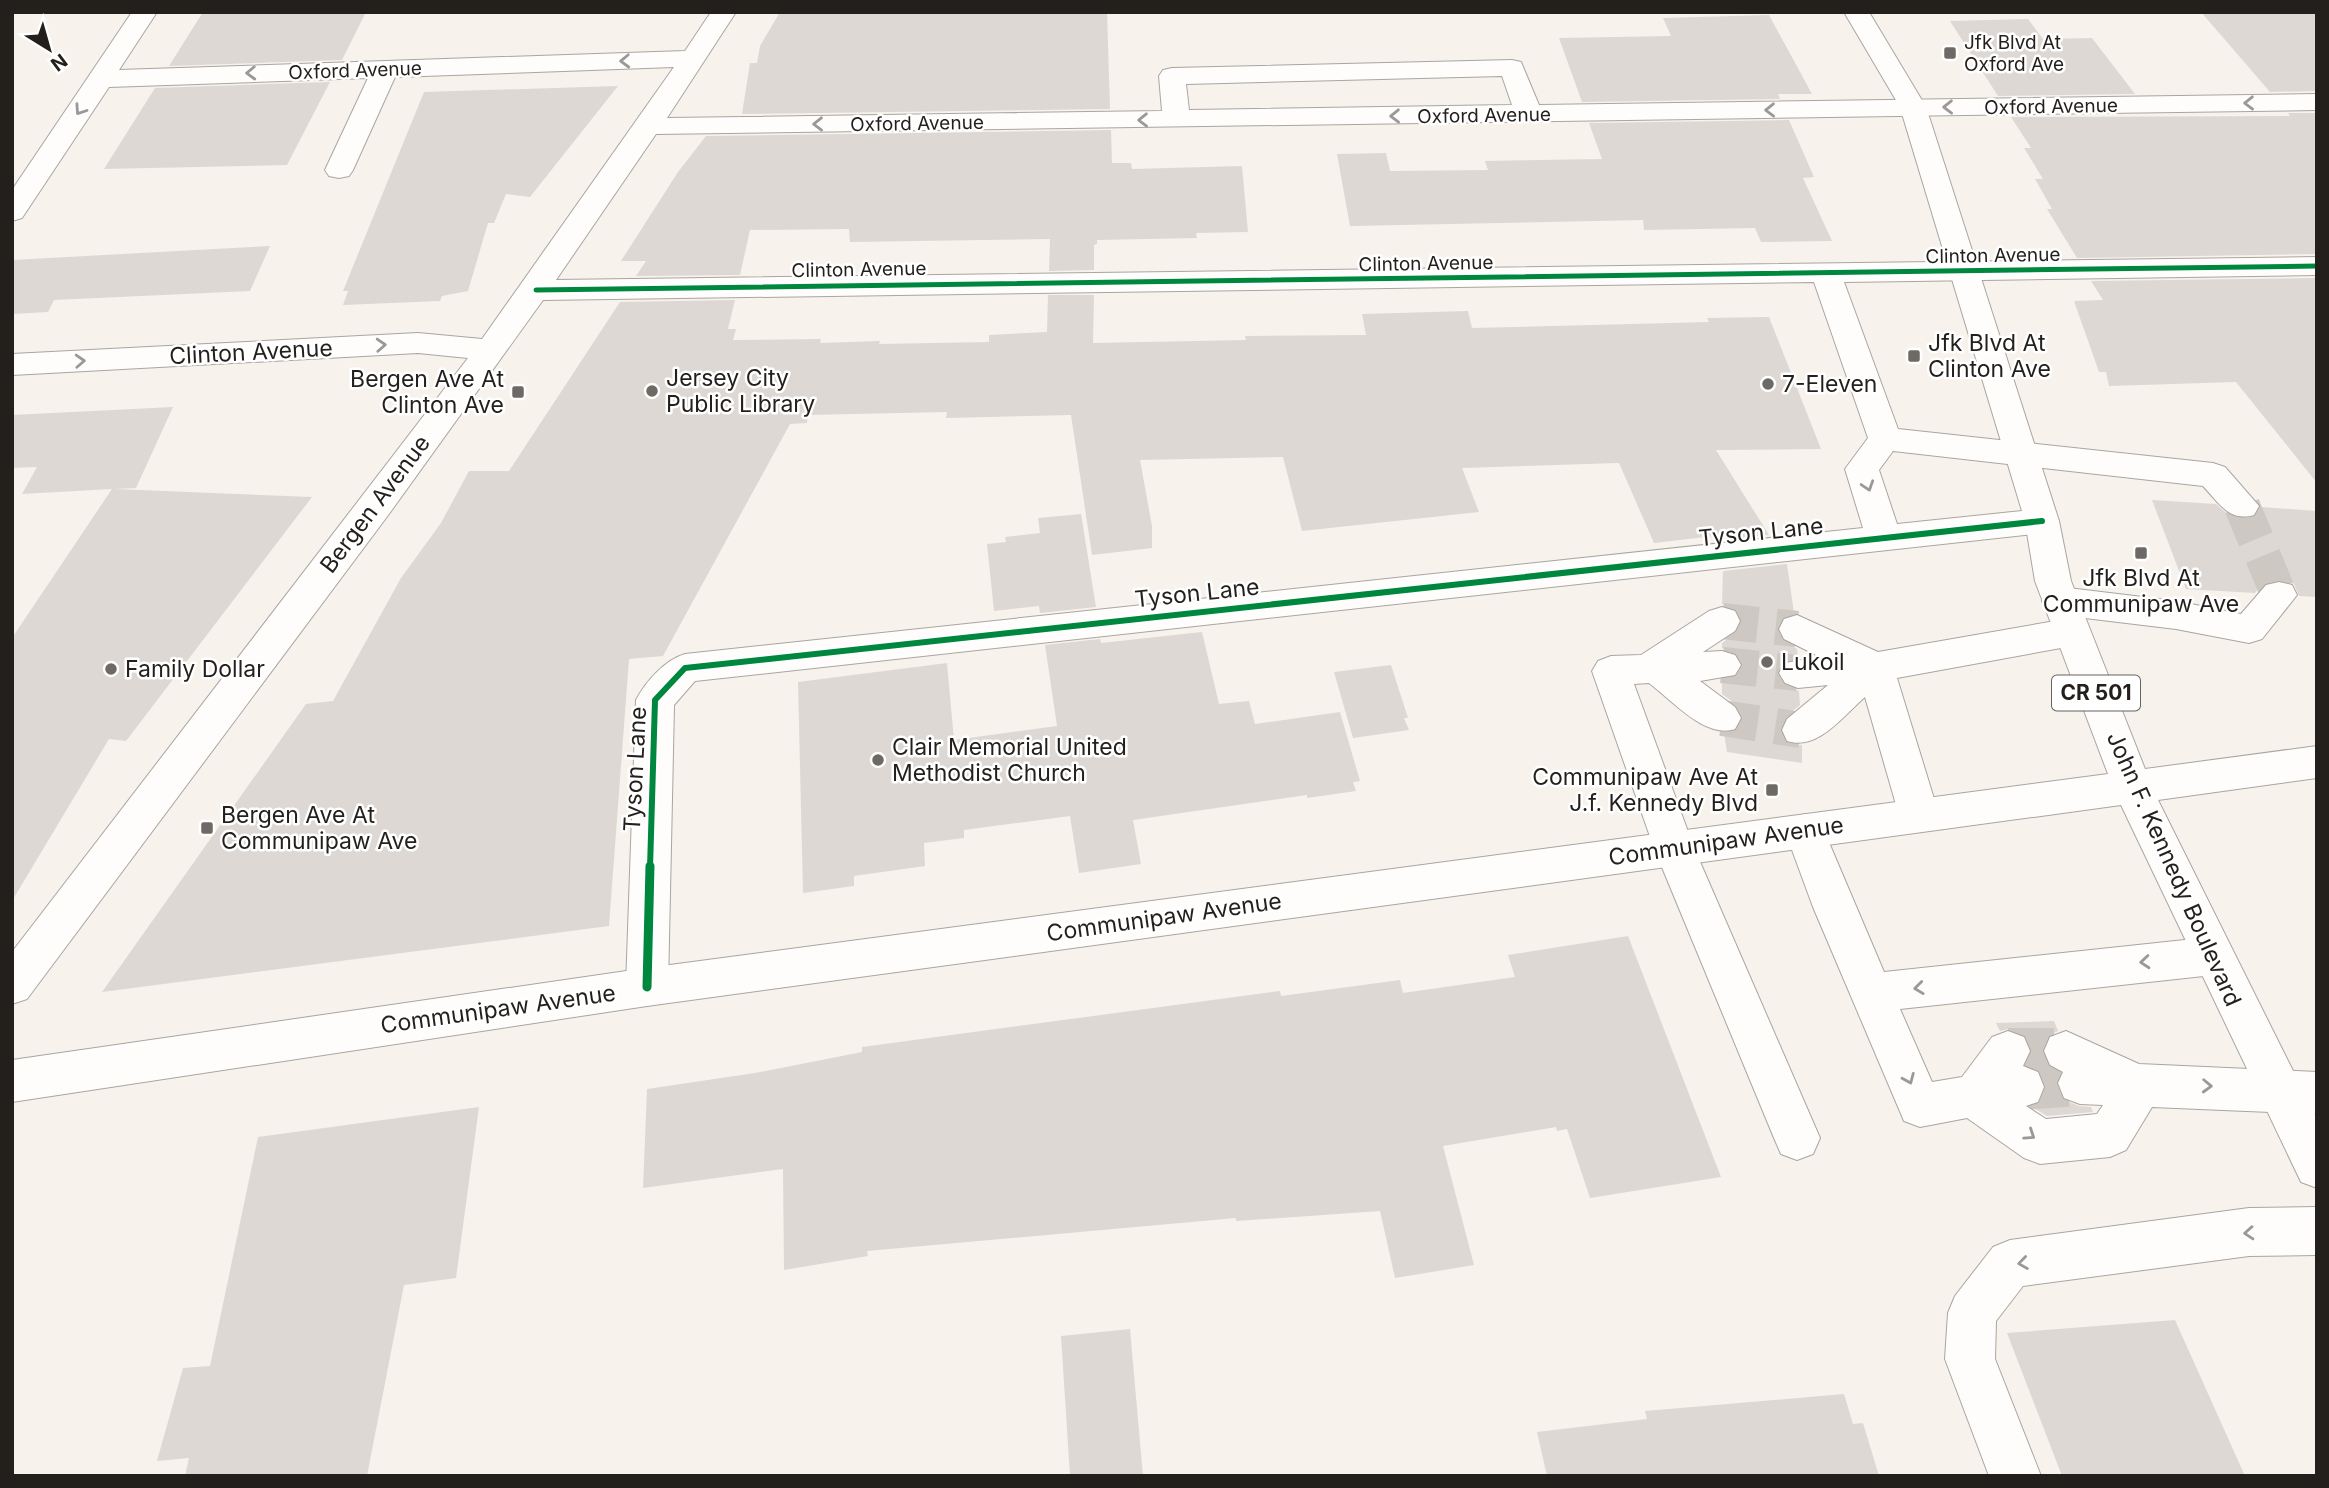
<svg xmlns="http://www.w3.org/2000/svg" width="2329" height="1488" font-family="Inter,sans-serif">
<rect width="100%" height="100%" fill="#f7f2ec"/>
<!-- building -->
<g fill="#ddd8d4">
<path d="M203,12h163l-24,48 -173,6z"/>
<path d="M780,12h327l3,97 -368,5 8,-51h7l3,-17z"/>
<path d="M2201,12h116v79l-47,1z"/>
<path d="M1769,15l43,79h-34l2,5 -198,3 -23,-64 112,-2 -8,-18z"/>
<path d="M2028,19l15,20 49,-1 43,56 -137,2 -48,-75z"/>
<path d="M330,82l-43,83 -183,4 51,-81z"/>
<path d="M618,86l-88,111 -24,-3 -12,29h-6l-20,68 -26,5 -2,5 -97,4 5,-14h-5l81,-199z"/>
<path d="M2288,113h29v141l-240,4 -30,-49h5l-17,-30h8l-19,-31h7l-20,-31 279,-1z"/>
<path d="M1789,120l25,57 -11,1 29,63 -71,1 -6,-14 -111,2 -1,-10 -293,6 -13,-72 49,-1 4,18 98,-1 -3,-9 117,-2 -13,-36z"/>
<path d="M1111,130l1,33h19l1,6 110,-3 6,66 -52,1 1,5 -100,2v4l-3,1v25l-45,1 1,-32 -200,3 -1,-13 -99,1 -10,45 -104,1 10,-15h-25l57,-89 28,-36z"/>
<path d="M270,246l-20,45 -196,9 -6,12 -36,2v-54z"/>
<path d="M2317,278v205l-81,-101 -127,4 -3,-14h-7l-25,-71 29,-1 -12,-19z"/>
<path d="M1048,295h46l-1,48 153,-3 -1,-4 121,-1 -4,-21 106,-3 4,17 237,-6 -2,-4 62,-1 52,132 -105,1 53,85 -46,5v-5l-69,8 -35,-80 -157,5 17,44 -177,19 -19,-74 -143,3 12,66v22l-60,7 -21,-140 -125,3 1,-6 -139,3 -1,8 -17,1 -127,232 -34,3 -20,267 -507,66 204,-288 27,-3 68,-123 40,-55 28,-52h40l111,-169 115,-2 -7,29h8l-3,11 88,-1 -1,4 60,-2 -1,3 110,-2v-7l58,-3z"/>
<path d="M173,407l-37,81 -21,1 197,8 -186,244 -17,-2 -97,162v-263l100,-149 -90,5 15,-27 -25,1v-53z"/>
<path d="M2152,500l64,4 14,12 15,3 11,-3 5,-9 56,4v86l-18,-1 -5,-12 -14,-5 -15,3 -10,11 -69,-4z"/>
<path d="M1081,514l15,93 -56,6 -1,-7 -45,5 -7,-67 19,-2 -1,-5 35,-4 -2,-15z"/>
<path d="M1787,564l7,49 -12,5 -5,12 6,11 14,8 1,9 -15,4 -6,12 7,11 15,6 1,14 -15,12 -5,14 7,13 15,1v18l-75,-11 -3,-19 13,-3 6,-13 -6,-12 -15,-11v-14l15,-4 6,-12 -7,-12 -14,-4v-5l14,-10 6,-11 -5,-12 -15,-6 1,-33z"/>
<path d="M1202,632l17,72 30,-3 6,23 85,-12 20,69 -7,1 3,9 -49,7v-3l-174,25 8,44 -62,9 -9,-57 -106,14v8l-40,5 1,23 -71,10v10l-51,7 -5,-211 149,-19 7,77 103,-14 -12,-81 55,-6 1,4z"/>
<path d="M1391,665l17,53h-4l5,12 -56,8 -19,-66z"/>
<path d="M1628,936l93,241 -131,21 -23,-69 -10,2 -1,-4 -113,19 31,119 -79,13 -15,-67 -144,10v-3l-369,33 1,5 -84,14 -1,-101 -140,19 4,-99 108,-16 107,-21v-5l418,-56 1,5 119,-16 3,13 112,-16 -7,-22z"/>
<path d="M2054,1021l4,10 -10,5 -6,16 6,14 12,7 -4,11 6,15 17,7 12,1 2,5 -46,4 -15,-9 8,-4 6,-15 -6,-17 -13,-6 5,-15 -7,-15 -16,-6 -9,2 -4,-8z"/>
<path d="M479,1107l-23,171 -52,7 -37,191h-182l4,-18 -32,3 26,-93 27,-2 48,-229z"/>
<path d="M2175,1320l70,156h-183l-55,-143z"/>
<path d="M1130,1329l13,147h-73l-9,-140z"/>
<path d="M1844,1394l9,30 10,-1 16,53h-332l-10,-44 110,-13 -2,-8z"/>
</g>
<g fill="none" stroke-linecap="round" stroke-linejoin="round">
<!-- minor-tunnel-far1 -->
<g stroke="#cdc8c2" stroke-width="36" stroke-dasharray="36 18" stroke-linecap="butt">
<path d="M2242,506l37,89"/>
<path d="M1722,621l75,8"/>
<path d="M1722,665l76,8"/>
<path d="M1722,718l79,12"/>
</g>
<!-- minor-tunnel -->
<g stroke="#cdc8c2" stroke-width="46" stroke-dasharray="46 23" stroke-linecap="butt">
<path d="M2008,1051h58"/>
<path d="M2022,1087l58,-4"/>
</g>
<!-- minor casing -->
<g stroke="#a9a5a1" stroke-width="2">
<g id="minor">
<path d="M132,12h25l-38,58 566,-19 26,-39h25l-69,106 495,-7 -3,-35 4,-6 9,-2 340,-8 9,2 18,43 778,-11v16l-1661,24 -100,146 1761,-23v18l-473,7 54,147 315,34 12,4 34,39 -5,9c-25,7 -35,-12 -51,-29l-310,-35 -14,19 18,54 145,-15 12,3 5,9 -5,9 -12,3 -1347,148 -21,24 -6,282 -6,14 -15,5 -15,-5 -6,-14 10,-287c10,-19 29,-40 49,-46l1178,-126 -18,-59 23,-31 -54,-156 -1271,18 -154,214 -362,485 -15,5v-52l456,-594 -50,-5 -406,22v-21l406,-21 64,6 192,-272 -279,10 -42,93 -4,6 -10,2 -10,-2 -4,-6 43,-92 -259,9 -87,131 -10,3v-31zM1502,76l10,29 -323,5 -3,-26z"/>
<path d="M2279,582l13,3 5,10 -35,44 -13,4 -73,-14 -116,-14 -13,-4 -5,-10 5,-10 13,-4 116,14 65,13 25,-29z"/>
<path d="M1722,607l13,4 5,10 -5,10 -32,21 19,-1 13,4 6,10 -6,10 -35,6 35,26 6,11 -6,11c-30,10 -62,-28 -86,-46l-15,1 60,164 126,290 -7,16 -16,6 -16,-6 -7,-16 -120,-290 -62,-177 6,-10 13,-5 30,-1 68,-44z"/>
<path d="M1797,615l81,37 194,-34 13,4 5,10 -5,10 -13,4 -175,32 42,137 -6,12 -14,5 -14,-5 -6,-12 -34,-118c-22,19 -47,54 -78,44l-5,-11 5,-11 41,-34 -30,3 -13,-5 -6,-10 6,-10 35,-6 -36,-18 -5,-10 5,-10z"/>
<path d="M1805,814l14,5 65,153 329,-35 15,6 6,13 -6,13 -15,6 -313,34 32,73 30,-5 30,-40 16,-6 16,6 6,14 -7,15 15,6 6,15 -6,15 -12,4 20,13 51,-5 6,-9 -23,-1 -16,-6 -6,-15 5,-11 -13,-7 -6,-14 6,-14 16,-6 73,33 178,8v42l-165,-7 -26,43 -16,7 -70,7 -16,-6 -57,-40 -47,9 -16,-6 -91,-214 -28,-76 6,-12z"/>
<path d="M2317,1207v48l-68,1 -226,30 -27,35 -1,38 46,117h-52l-44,-117 3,-46 7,-17 38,-49 17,-7 239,-32z"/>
</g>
</g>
<!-- major casing -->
<g stroke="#a9a5a1" stroke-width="2">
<path id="major" d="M1844,12h25l57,95 133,414 12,60 74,188 172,-23v32l-159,22 159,319v69l-16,-6 -180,-377 -1474,201 -635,96v-42l635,-92 1461,-194 -73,-193 -10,-60 -125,-414z"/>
</g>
<!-- minor -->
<use href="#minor" fill="#fefdfc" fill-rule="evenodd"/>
<!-- major -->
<use href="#major" fill="#fefdfc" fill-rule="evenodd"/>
<!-- cycleway-far2 casing -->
<g stroke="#fff" stroke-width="9">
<path id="cycleway-far2" d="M536,290l1781,-24"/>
</g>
<!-- cycleway-far1 casing -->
<g stroke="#fff" stroke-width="10">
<path id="cycleway-far1" d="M650,868l5,-168 30,-32 1357,-147"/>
</g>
<!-- cycleway casing -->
<g stroke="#fff" stroke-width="13">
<path id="cycleway" d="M647,987l3,-121"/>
</g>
<!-- cycleway-far2 -->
<use href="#cycleway-far2" stroke="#00873e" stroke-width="5"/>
<!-- cycleway-far1 -->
<use href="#cycleway-far1" stroke="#00873e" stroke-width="6"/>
<!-- cycleway -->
<use href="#cycleway" stroke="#00873e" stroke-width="9"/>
</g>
<!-- one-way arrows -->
<defs><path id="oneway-chevron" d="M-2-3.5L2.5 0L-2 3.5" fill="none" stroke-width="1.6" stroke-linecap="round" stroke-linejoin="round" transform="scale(1.75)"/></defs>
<g stroke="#9b9997">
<use href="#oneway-chevron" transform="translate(625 61) rotate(178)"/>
<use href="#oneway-chevron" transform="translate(251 73) rotate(178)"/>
<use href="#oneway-chevron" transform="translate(2249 103) rotate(179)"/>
<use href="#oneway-chevron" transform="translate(1948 107) rotate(179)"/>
<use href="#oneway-chevron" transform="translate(80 110) rotate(124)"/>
<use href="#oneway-chevron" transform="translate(1770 110) rotate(179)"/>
<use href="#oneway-chevron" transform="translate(1395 116) rotate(179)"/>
<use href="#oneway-chevron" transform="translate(1143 120) rotate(179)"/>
<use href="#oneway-chevron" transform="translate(818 124) rotate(179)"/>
<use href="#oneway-chevron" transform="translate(381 345) rotate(-3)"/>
<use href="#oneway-chevron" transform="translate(80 361) rotate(-3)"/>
<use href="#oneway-chevron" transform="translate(1868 486) rotate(72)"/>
<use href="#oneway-chevron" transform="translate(2145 962) rotate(175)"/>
<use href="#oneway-chevron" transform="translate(1919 988) rotate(173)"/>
<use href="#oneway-chevron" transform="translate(1909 1079) rotate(67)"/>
<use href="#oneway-chevron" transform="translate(2207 1086) rotate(2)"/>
<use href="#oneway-chevron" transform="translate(2030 1135) rotate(34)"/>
<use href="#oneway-chevron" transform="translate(2249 1233) rotate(176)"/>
<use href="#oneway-chevron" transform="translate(2023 1263) rotate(172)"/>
</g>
<!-- markers -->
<g fill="#6d6965" stroke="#fff" stroke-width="2.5">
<rect x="1943" y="46" width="14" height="14" rx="3.5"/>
<rect x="1907" y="349" width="14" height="14" rx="3.5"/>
<circle cx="1768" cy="384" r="7"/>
<circle cx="652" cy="391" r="7"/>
<rect x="511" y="385" width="14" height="14" rx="3.5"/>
<rect x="2134" y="546" width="14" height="14" rx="3.5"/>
<circle cx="1767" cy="662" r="7"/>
<circle cx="111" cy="669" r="7"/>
<circle cx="878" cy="760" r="7"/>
<rect x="1765" y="783" width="14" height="14" rx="3.5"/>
<rect x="200" y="821" width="14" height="14" rx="3.5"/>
</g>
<g text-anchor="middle" stroke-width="5" stroke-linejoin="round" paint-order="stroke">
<!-- far-poi labels -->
<g font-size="19" fill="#231f1c" stroke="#fff" text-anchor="start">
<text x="1964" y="49">Jfk Blvd At<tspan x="1964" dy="22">Oxford Ave</tspan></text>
</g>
<!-- far-street labels -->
<g font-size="19" fill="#231f1c" stroke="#fff">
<text transform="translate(355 70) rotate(-2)" y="7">Oxford Avenue</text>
<text transform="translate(2051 106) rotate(-1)" y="7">Oxford Avenue</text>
<text transform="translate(1484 115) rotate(-1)" y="7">Oxford Avenue</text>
<text transform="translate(917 123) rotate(-1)" y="7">Oxford Avenue</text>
<text transform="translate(1993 255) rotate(-1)" y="7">Clinton Avenue</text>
<text transform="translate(1426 263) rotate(-1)" y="7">Clinton Avenue</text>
<text transform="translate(859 269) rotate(-1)" y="7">Clinton Avenue</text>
</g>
<!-- shield labels -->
<rect fill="#fff" stroke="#656260" stroke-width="2" x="2052" y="675.5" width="88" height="35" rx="5"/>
<g font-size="21" font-weight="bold" fill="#231f1c">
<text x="2096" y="700">CR 501</text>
</g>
<!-- poi labels -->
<g font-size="23" fill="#231f1c" stroke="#fff" text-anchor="start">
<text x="1928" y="351">Jfk Blvd At<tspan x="1928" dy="26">Clinton Ave</tspan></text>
<text x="666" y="386">Jersey City<tspan x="666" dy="26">Public Library</tspan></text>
<text x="504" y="387" text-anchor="end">Bergen Ave At<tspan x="504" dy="26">Clinton Ave</tspan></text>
<text x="1782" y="392">7-Eleven</text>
<text x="2141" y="586" text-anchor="middle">Jfk Blvd At<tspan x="2141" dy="26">Communipaw Ave</tspan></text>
<text x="1781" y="670">Lukoil</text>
<text x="125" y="677">Family Dollar</text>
<text x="892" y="755">Clair Memorial United<tspan x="892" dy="26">Methodist Church</tspan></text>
<text x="1758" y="785" text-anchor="end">Communipaw Ave At<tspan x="1758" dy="26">J.f. Kennedy Blvd</tspan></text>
<text x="221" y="823">Bergen Ave At<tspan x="221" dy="26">Communipaw Ave</tspan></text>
</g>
<!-- street labels -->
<g font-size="23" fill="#231f1c" stroke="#fff">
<text transform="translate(251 352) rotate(-3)" y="8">Clinton Avenue</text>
<text transform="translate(375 504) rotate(-53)" y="8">Bergen Avenue</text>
<text transform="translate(1761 532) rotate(-6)" y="8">Tyson Lane</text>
<text transform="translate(1197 593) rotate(-6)" y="8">Tyson Lane</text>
<text transform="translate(635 769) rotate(-87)" y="8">Tyson Lane</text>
<text transform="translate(1726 841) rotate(-8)" y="8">Communipaw Avenue</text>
<text transform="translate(2174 869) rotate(66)" y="8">John F. Kennedy Boulevard</text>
<text transform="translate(1164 917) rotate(-8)" y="8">Communipaw Avenue</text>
<text transform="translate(498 1009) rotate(-8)" y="8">Communipaw Avenue</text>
</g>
</g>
<!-- border -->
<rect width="2329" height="1488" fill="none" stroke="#231f1c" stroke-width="28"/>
<!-- north arrow -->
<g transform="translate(49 49) rotate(143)" stroke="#ffffff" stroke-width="5" paint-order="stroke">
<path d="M0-5L12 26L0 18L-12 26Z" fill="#231f1c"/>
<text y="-10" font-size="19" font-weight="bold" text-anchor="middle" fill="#231f1c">N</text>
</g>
</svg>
